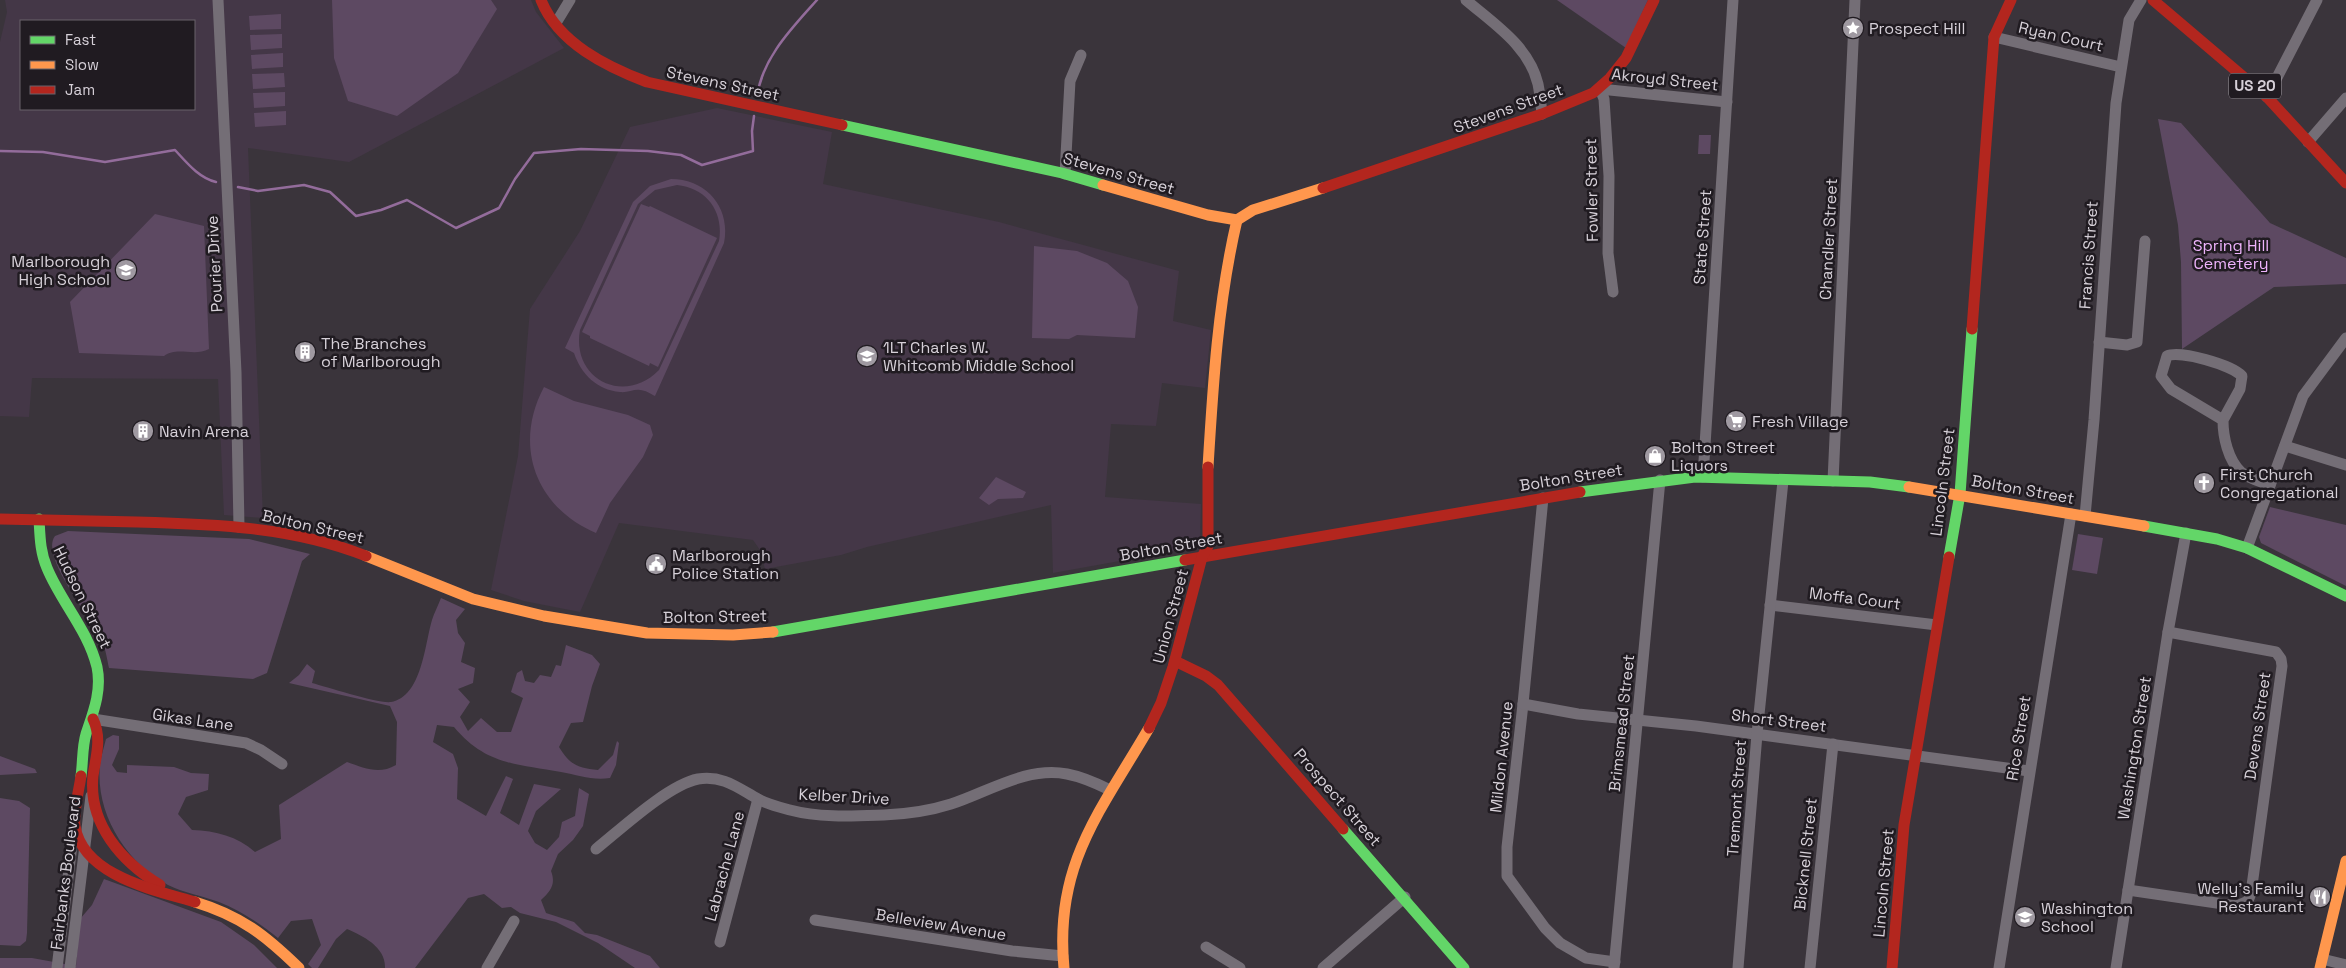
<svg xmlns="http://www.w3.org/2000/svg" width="2346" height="968" font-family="'Space Grotesk',sans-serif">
<rect width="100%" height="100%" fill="#3a343b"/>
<!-- built -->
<g fill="#443747" fill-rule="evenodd">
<path d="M5,0h526l5,12 28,36 -215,114 -101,-14 15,370 -39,-3 -6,-136 -186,-1 -3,39 -29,-1v-374l7,-30zM21,21h173v88h-173z"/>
<path d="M717,108l115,24 -9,52 176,38 180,49 -6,50 38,9 -6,58 -43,-5 -6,43 -45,-2 -6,73 96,7 -1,39 -3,4 -144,26 -2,-68 -184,42 -26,8 -76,14 -5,-19 -7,-10 -134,-17 -39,89 -56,-11 -33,-11 27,-134 12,-147 50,-78 50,-104z"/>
</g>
<!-- green -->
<g fill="#5d4962" fill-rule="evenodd">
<path d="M332,0h159l6,9 -39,64 -61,43 -49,-15 -14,-43z"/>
<path d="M1557,0h91l-22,48z"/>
<path d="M281,14v15l-31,1 -1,-14z"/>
<path d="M282,34v14l-31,2 -1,-15z"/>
<path d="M283,53v14l-31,2 -1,-14z"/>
<path d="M284,73l1,14 -32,2 -1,-15z"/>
<path d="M285,92v14l-31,2 -1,-15z"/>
<path d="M286,111v14l-31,2 -1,-14z"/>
<path d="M2158,119l23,4 89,100 76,35v26l-72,3 -92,62 -1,-87 -3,-37z"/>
<path d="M1699,135h12l-1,19h-12z"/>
<path d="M671,179c36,0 60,29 53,64l-69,153c-4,-2 -10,-6 -15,-6 -6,-1 -13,3 -20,2 -23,-2 -39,-18 -46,-39l-9,-5 68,-146 17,-16zM677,185c30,3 47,27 42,56l-60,129c-35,36 -88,9 -79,-40l58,-126 17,-14z"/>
<path d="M641,204l8,3 1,-1 67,32 -59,129 -8,-4 -1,3 -59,-28v-2l-8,-4z"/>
<path d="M155,214l49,12 5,123c-15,8 -32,-3 -45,7l-85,-3 -9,-51z"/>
<path d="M1034,246l43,5 30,12 21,18 10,26 -3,31 -58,-3 -8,4 -37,-1z"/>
<path d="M544,387l30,14 54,14 22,10 3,10 -10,22 -33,46 -14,30c-61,-26 -83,-88 -52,-146z"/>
<path d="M996,477l30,15 -3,6 -25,1 -9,6 -10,-7z"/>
<path d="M2270,507l76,18v61l-85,-43 -2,-6z"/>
<path d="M68,531l181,8 61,15 -8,7 -35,112 -14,6 -144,-11c-2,-9 -3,-18 -7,-26 -8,-22 -63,-85 -47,-106z"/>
<path d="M2078,534l25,4 -6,36 -25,-4z"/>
<path d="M441,598l24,11 -9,11 2,13 7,10 -4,19 14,6 -2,15 -15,6 12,13 -10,15 8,14 13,-13 16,14h14l12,-34 -12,-6 6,-19 5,-3 3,11 9,2 6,-8 11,2 5,-12 5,1 5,-21 26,10 8,9 -8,22 -9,36 -12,1 -12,24c11,18 19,21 39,23l15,-15 4,-14 2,2 -3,22 -6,13c-17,3 -32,-3 -49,-6 -45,-8 -75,-7 -107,-45l-17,-2 -4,17 20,12 5,14 -1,31 29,17 20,-40 7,3 -13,34 19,12 15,-41 27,5 -25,22 -8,20 7,12 12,7 12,-13 3,-15 13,-6 4,-28 10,6 -6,32 -10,14 -15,14 -7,17c5,13 0,20 -10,29l5,13 28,9 11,11 12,2 53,21 10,12h-25l-37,-25 -42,-21 -36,-9 -9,-6 -9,1 -18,-14 -16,4 -53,70h-30c1,-21 -22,-32 -38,-39l-11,10 -18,29h-6l-4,-4 13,-19 -9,-26 -21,2 -13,17c-19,-15 -37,-27 -59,-36 -16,-6 -35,-9 -51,-17 -42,-22 -73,-72 -68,-120 1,-9 4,-18 6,-26l7,-4 6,1v13l-7,16 5,7 10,1v-8l47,2 17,6 18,1 -1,16 -22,7 -8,17 14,16c24,1 45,6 63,22l26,-13 -2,-34 68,-43c17,6 32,13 49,3l1,-43 -7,-16 -101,-23 10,-8 8,-11 8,7 -3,12c15,4 67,21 79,19 31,-5 34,-59 41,-82 2,-7 6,-14 9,-22z"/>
<path d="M0,756l35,13 2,4 -37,2z"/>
<path d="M0,798l19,3 11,7 -3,125 -1,8 -6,5 -20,-1z"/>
<path d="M104,879l117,43 33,23 23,23h-277v-10h32l44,8 4,-47 12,-14z"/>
</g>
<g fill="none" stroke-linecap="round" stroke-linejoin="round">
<!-- stream -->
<g stroke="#936c9b" stroke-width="2.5">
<path d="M757,97c5,-39 35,-69 60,-97"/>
<path d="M0,151l43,1 62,10 70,-12c12,13 24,28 41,32"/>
<path d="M238,187l20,4 46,-6 26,7 26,24 25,-6 26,-10 49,28 43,-20 16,-29 19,-26 47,-4 67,2 33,4 21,10 51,-14 -1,-20 2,-15"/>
</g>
<!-- street -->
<g stroke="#746e76" stroke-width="11">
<path d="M218,0l18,372 3,155"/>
<path d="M1466,0c28,24 63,46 72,84 2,10 3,20 4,30"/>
<path d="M556,23l14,-23"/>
<path d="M1994,37l127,30"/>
<path d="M2267,97l50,-97"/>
<path d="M2308,142l38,-44"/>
<path d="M1065,174l5,-93 11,-26"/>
<path d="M1613,292l-5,-39 1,-77 -5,-77 -4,-10 127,13"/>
<path d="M2099,342l28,3 10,-3 8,-101"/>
<path d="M2223,420l17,-31 2,-13c-10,-11 -62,-26 -75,-20l-6,20 10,13 52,31c0,17 5,40 18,52 6,6 21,10 29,13"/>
<path d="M2285,446l61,19"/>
<path d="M1703,477l30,-477"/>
<path d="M1833,481l22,-481"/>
<path d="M1543,498l-20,206 -16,143v29l38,52 15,15 26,15 29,4"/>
<path d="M2085,516l9,-96 22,-317 13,-83 12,-20"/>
<path d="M2247,548l56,-152 43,-58"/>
<path d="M1770,605l167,20"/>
<path d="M1523,704l55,10 118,12 333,45"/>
<path d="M93,719l153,24 15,7 21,14"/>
<path d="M596,849c25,-20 72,-64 102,-70 25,-4 40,9 60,20 9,5 21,8 32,11 30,8 64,6 94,5 23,-1 45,-4 67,-11 37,-12 76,-38 116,-30 16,3 29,9 43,16"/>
<path d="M2128,890l109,16 11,-5 3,-8 31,-227 -1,-7 -5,-7 -108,-20"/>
<path d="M815,920l197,31 51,5"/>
<path d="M720,942l38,-143"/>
<path d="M1206,947l34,21"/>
<path d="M2322,959l24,6"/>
<path d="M57,968l17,-140"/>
<path d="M70,968l21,-172"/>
<path d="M487,968l27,-47"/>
<path d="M1323,968l82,-71"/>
<path d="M1614,968l46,-488"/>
<path d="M1738,968l19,-234 26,-253"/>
<path d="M1810,968l23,-224"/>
<path d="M1999,968l72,-454"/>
<path d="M2116,968l52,-336 18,-99"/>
</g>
<!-- fast -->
<g stroke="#63d668" stroke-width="11">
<path d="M842,125l220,48 41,12"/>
<path d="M1580,492l115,-15 175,5 39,5"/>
<path d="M39,519c1,17 1,33 8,49 14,34 41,62 50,99 5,24 -4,46 -11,67 -4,13 -3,29 -5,42"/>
<path d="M2144,526l73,13 30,9 99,48"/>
<path d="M1949,557l11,-63 12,-165"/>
<path d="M773,632l412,-72"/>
<path d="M1343,829l121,139"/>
</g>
<!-- slow -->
<g stroke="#ff974d" stroke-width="11">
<path d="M1103,185l105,30 29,5 16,-10 70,-22"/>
<path d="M1208,467c5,-83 10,-166 29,-247"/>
<path d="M1909,487l235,39"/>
<path d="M366,556l107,43 71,17 103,17 86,2 40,-3"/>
<path d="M195,902c46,14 70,33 104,66"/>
<path d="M1064,968c-10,-103 36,-156 85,-240"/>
<path d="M2320,968l26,-107"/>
</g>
<!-- jam -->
<g stroke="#b3261e" stroke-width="11">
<path d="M541,0c17,43 66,67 106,82l195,43"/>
<path d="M2153,0l114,97 79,86"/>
<path d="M1323,188l219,-74 51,-21 17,-15 16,-20 28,-58"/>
<path d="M1972,329l22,-292 17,-37"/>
<path d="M0,519c46,1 91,2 137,3 77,2 157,5 229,34"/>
<path d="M1185,560l395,-68"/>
<path d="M1175,661l31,15 12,9 125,144"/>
<path d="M93,719c9,19 3,37 0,57 -5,48 29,86 67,109"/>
<path d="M1149,728l12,-25 12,-36 29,-110 6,-11v-79"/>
<path d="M81,776c-2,15 -8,35 -6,50 8,50 80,64 120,76"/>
<path d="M1892,968l12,-143 45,-268"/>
</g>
</g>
<!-- icons -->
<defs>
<g id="sight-disc" transform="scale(1.125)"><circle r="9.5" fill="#9f99a1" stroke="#201b21"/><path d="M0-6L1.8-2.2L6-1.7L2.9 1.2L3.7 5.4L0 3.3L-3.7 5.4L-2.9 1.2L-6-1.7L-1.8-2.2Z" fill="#fff"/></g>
<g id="school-disc" transform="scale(1.125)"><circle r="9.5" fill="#9f99a1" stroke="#201b21"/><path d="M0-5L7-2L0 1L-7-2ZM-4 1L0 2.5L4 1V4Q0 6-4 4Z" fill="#fff"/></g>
<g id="building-disc" transform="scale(1.125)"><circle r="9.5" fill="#9f99a1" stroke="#201b21"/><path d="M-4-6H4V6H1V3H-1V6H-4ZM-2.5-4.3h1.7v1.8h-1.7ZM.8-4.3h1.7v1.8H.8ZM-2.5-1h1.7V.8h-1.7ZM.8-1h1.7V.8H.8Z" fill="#fff"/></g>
<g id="supermarket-disc" transform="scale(1.125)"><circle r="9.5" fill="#9f99a1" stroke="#201b21"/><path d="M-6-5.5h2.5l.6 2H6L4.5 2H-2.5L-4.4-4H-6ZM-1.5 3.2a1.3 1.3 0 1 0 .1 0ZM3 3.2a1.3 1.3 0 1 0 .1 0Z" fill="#fff"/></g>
<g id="shop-disc" transform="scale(1.125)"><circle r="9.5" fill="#9f99a1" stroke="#201b21"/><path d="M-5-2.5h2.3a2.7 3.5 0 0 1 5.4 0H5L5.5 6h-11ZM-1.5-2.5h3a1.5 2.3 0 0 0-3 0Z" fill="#fff"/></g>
<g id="church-disc" transform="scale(1.125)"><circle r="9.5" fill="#9f99a1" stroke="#201b21"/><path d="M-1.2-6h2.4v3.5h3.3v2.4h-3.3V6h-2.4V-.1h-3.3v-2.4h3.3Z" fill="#fff"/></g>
<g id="civic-disc" transform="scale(1.125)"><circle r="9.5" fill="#9f99a1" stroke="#201b21"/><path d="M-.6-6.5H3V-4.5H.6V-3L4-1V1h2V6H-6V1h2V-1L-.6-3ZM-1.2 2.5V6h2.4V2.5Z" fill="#fff"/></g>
<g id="restaurant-disc" transform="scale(1.125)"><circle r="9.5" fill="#9f99a1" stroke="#201b21"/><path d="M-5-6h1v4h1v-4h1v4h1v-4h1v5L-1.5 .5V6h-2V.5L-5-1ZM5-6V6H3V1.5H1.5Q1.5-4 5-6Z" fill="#fff"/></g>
</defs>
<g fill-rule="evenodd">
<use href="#sight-disc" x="1853" y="28"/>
<use href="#school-disc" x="126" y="270"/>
<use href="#building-disc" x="305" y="352"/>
<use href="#school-disc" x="867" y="356"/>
<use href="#supermarket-disc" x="1736" y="421"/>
<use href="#building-disc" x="143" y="431"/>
<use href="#shop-disc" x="1655" y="456"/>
<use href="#church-disc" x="2204" y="483"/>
<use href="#civic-disc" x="656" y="564"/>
<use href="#restaurant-disc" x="2320" y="897"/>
<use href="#school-disc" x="2025" y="917"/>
</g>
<g text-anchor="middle" stroke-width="5" stroke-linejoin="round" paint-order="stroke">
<!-- shield labels -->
<rect fill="#201b21" stroke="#9f9aa1" stroke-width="1" x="2229" y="73.5" width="52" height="25" rx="4"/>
<g font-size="15" font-weight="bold" fill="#d6d0d8">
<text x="2255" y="91">US 20</text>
</g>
<!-- poi labels -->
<g font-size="16" fill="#d6d0d8" stroke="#201b21" text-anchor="start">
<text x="1869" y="34">Prospect Hill</text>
<text x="110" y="267" text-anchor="end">Marlborough<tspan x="110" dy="18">High School</tspan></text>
<text x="321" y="349">The Branches<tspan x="321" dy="18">of Marlborough</tspan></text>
<text x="883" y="353">1LT Charles W.<tspan x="883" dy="18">Whitcomb Middle School</tspan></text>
<text x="1752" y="427">Fresh Village</text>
<text x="159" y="437">Navin Arena</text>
<text x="1671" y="453">Bolton Street<tspan x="1671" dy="18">Liquors</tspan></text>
<text x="2220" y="480">First Church<tspan x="2220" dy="18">Congregational</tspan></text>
<text x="672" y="561">Marlborough<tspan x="672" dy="18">Police Station</tspan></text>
<text x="2304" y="894" text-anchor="end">Welly's Family<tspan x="2304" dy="18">Restaurant</tspan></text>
<text x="2041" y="914">Washington<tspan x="2041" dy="18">School</tspan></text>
</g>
<!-- street labels -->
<g font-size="16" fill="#d6d0d8" stroke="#201b21">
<text transform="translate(2061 36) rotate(13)" y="6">Ryan Court</text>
<text transform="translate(1665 79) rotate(6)" y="6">Akroyd Street</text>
<text transform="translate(723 83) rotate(12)" y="6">Stevens Street</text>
<text transform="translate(1508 108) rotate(-20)" y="6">Stevens Street</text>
<text transform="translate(1119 173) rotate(16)" y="6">Stevens Street</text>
<text transform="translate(1591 190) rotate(-91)" y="6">Fowler Street</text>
<text transform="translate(1702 237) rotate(-86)" y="6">State Street</text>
<text transform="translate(1828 239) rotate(-87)" y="6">Chandler Street</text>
<text transform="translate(2088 255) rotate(-86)" y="6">Francis Street</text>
<text transform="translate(214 264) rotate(-93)" y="6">Pourier Drive</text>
<text transform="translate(1571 477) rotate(-9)" y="6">Bolton Street</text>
<text transform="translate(1942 482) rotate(-83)" y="6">Lincoln Street</text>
<text transform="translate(2023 489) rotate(10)" y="6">Bolton Street</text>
<text transform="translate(313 526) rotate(13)" y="6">Bolton Street</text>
<text transform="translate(1171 546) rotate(-10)" y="6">Bolton Street</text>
<text transform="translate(83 597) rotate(64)" y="6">Hudson Street</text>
<text transform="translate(1855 598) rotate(7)" y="6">Moffa Court</text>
<text transform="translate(715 616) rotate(-1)" y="6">Bolton Street</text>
<text transform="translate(1170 616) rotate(-75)" y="6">Union Street</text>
<text transform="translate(193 719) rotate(8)" y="6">Gikas Lane</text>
<text transform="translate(1779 720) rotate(7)" y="6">Short Street</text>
<text transform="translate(1621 723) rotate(-84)" y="6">Brimsmead Street</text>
<text transform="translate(2257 726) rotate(-82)" y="6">Devens Street</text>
<text transform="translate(2018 738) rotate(-81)" y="6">Rice Street</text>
<text transform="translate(2134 748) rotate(-81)" y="6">Washington Street</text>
<text transform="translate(1501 757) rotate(-84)" y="6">Mildon Avenue</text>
<text transform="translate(844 796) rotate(3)" y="6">Kelber Drive</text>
<text transform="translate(1338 797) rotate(49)" y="6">Prospect Street</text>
<text transform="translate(1736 798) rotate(-86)" y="6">Tremont Street</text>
<text transform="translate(1805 854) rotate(-84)" y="6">Bicknell Street</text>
<text transform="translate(724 866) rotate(-75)" y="6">Labrache Lane</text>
<text transform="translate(65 873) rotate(-83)" y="6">Fairbanks Boulevard</text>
<text transform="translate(1883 883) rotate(-85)" y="6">Lincoln Street</text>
<text transform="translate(941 924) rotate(9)" y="6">Belleview Avenue</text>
</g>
<!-- park labels -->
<g font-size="16" fill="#eeb3fc" stroke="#201b21">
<text x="2231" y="251">Spring Hill<tspan x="2231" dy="18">Cemetery</tspan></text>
</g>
</g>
<!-- legend -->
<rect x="20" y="20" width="175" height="90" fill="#201b21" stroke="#69636a"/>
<rect x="30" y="36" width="25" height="8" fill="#63d668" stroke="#69636a"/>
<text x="65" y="45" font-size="15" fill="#d6d0d8">Fast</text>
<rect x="30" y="61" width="25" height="8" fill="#ff974d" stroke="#69636a"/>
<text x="65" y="70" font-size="15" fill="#d6d0d8">Slow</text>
<rect x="30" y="86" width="25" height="8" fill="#b3261e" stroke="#69636a"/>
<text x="65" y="95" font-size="15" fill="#d6d0d8">Jam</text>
</svg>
